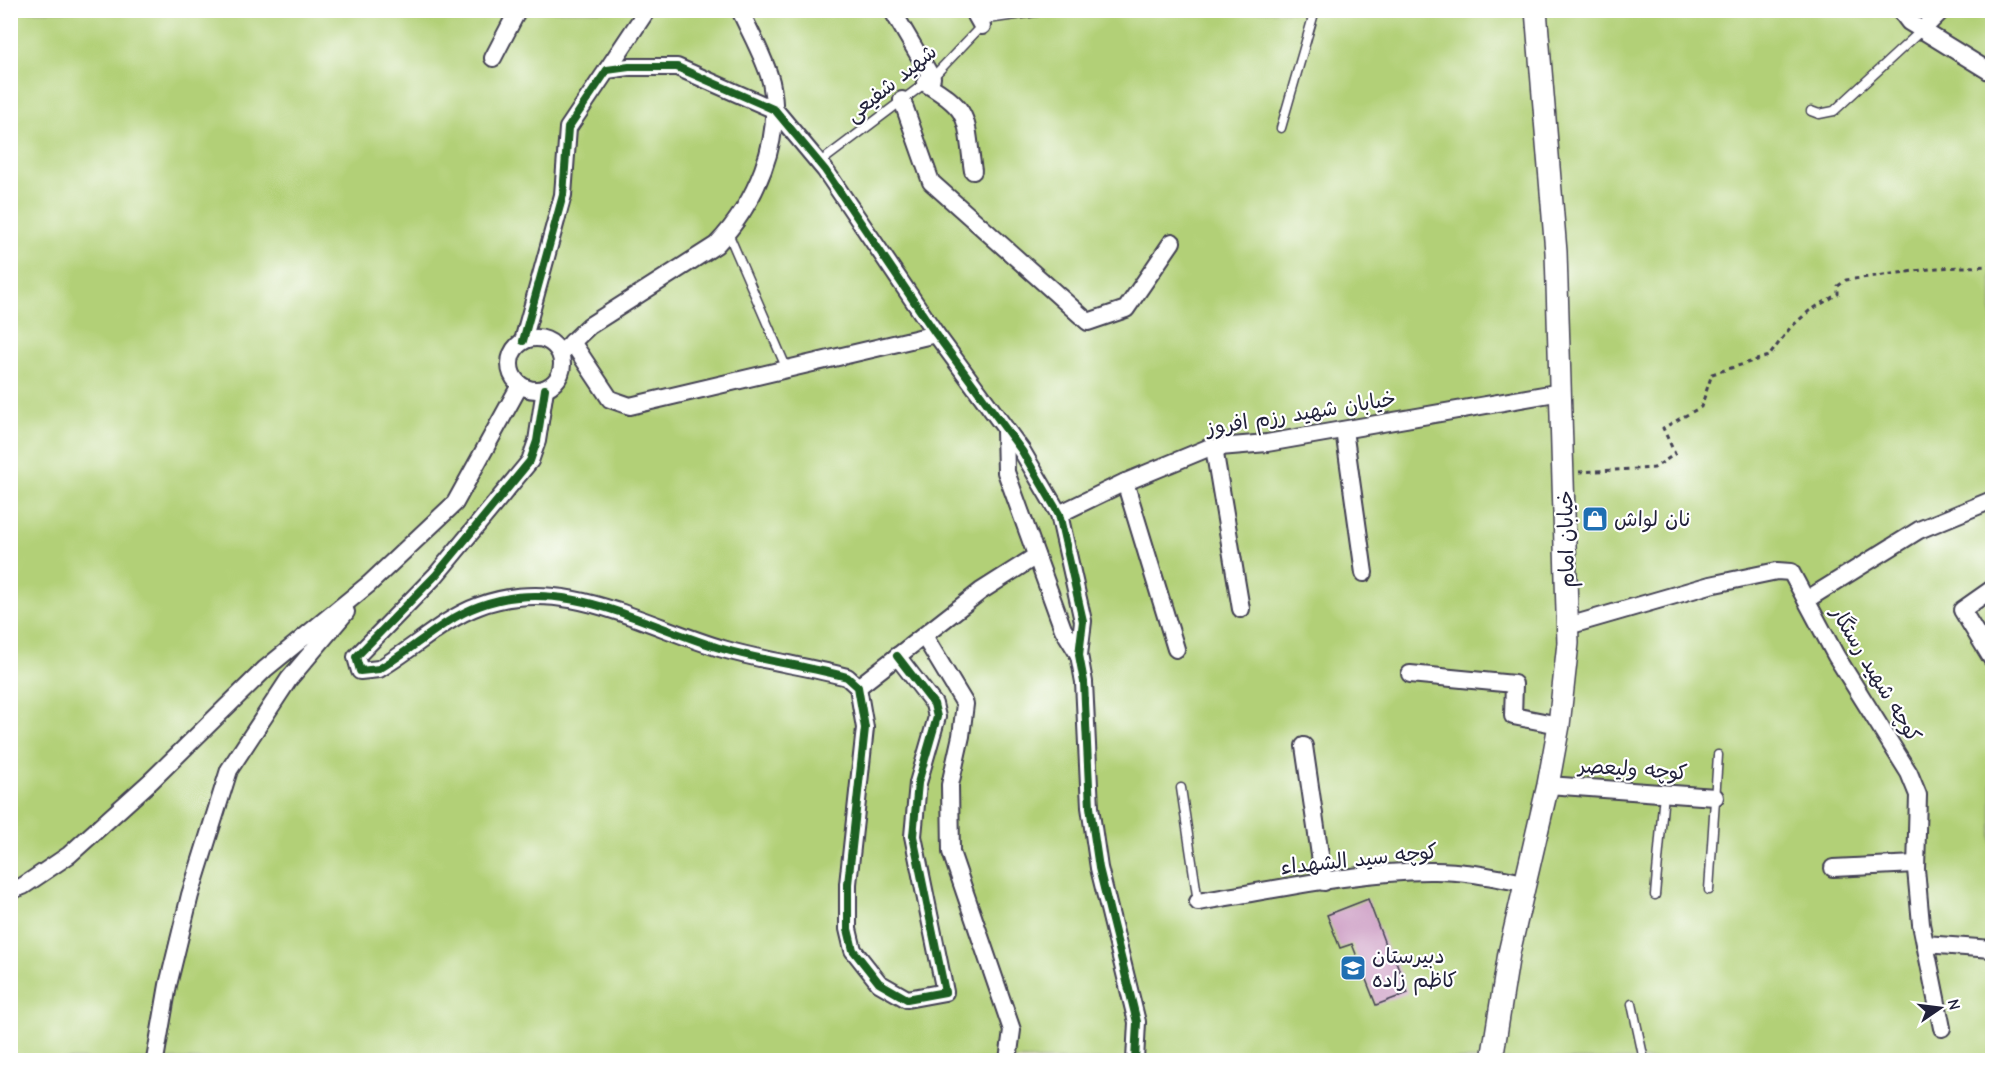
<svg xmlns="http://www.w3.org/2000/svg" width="2003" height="1071" font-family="'Comic Neue','Playpen Sans Arabic',sans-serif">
<rect width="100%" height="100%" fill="#fff"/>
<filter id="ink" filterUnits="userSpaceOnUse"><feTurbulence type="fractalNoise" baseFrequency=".0167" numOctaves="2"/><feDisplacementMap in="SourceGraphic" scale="12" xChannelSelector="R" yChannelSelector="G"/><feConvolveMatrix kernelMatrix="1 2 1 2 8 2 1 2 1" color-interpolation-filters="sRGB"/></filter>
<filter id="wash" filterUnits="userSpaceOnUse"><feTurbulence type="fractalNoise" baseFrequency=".008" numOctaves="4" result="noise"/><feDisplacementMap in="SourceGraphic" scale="24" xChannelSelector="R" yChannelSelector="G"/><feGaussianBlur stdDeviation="1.35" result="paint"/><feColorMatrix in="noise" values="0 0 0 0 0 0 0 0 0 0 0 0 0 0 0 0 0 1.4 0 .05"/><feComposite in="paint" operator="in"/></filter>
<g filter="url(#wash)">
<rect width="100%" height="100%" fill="#f4ebd7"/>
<!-- green -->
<path fill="#b2d077" stroke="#6a7959" stroke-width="1.5" d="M10,11h1982v1049h-1981z"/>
<g id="blocks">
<!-- building -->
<path fill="#cfa1c6" d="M1368,899l20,53 4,-1 16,42 -32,12 -24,-61 -12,4 -13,-33z"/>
</g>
</g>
<g filter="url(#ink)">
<use href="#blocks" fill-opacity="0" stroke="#424052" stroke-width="1.5"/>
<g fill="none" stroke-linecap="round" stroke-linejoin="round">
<!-- service casing -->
<g stroke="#424052" stroke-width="11">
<g id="service">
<path d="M1811,111l8,3 15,-3 88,-81"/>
<path d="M1281,128l34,-118"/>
<path d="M819,163l113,-85 56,-59 62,-9"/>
<path d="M728,233l58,134"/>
<path d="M1181,788l17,114"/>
<path d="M1709,890l9,-135"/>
<path d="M1655,895l9,-102"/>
<path d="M1632,1004l12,56"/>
</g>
</g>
<!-- minor casing -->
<g stroke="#424052" stroke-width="20">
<g id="minor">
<path d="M892,10l40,68"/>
<path d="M973,10l9,16"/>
<path d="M1900,10l9,12 83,51"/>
<path d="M1922,30l20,-20"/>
<path d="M493,58l25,-48"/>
<path d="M607,70l40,-60"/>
<path d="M925,83c48,28 40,36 48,88"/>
<path d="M902,100l29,82 157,140 38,-13 46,-67"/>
<circle cx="536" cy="364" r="26"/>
<path d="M523,341l40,-146 5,-67 39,-58 22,-3h48l98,43 50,60 111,164 86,117 37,63 24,107 -4,34 5,27 6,125 9,61 38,154 -2,38"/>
<path d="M572,342l38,57 20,7 306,-72"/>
<path d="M561,353l28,-27 127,-81c39,-41 68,-105 55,-163 -6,-24 -21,-49 -31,-72"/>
<path d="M545,389l-8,52 -7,20 -94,114 -80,82 4,14 19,-2c33,-19 64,-50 100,-63 84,-32 165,20 244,43 41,12 83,17 124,28l11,10 7,41 -17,156v45l5,21 26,33 28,16 38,-7 -32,-156 5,-53 19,-66 -3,-13 -37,-48"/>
<path d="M1005,430l1,42 57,157 16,26"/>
<path d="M1344,430l20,143"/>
<path d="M1214,448l27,161"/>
<path d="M1125,482l51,167"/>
<path d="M1059,514l62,-30 87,-36 59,-5 294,-51"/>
<path d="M1992,589l-30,21 30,49"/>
<path d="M1806,600l113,-70 73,-30"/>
<path d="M1568,626l142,-41 67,-14 14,1 45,84 73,117 9,22 -2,74 5,55 21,104"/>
<path d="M924,636l41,68 -4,32 -11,49 1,67 61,178 -4,30"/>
<path d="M1410,674l104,10 -1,32 46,9"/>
<path d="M858,687l123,-96 55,-35"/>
<path d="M1304,746l20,136"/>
<path d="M1548,785l167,12"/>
<path d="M1833,868l83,-4"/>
<path d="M10,891l13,-5 46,-31 82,-74 114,-112 104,-85 86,-81 65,-118"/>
<path d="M1198,902c76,-12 154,-30 231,-31 32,-1 64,6 95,12"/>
<path d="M1925,944l67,5"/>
<path d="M155,1060l13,-75 22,-90 39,-125 60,-91 57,-67"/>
</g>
</g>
<!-- tertiary casing -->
<g stroke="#424052" stroke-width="24">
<path id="tertiary" d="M1492,1060l17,-107 39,-168 11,-60 9,-82 -12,-391 -20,-242"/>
</g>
<!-- path -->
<path stroke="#424052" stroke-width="3" stroke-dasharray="4.5 4.5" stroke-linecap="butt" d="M1579,472l75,-4 21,-14 -12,-26 38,-21 11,-33 57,-18 21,-28 19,-17 29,-17v-8l8,-6 91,-12 55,-2"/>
<!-- service -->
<use href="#service" stroke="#fff" stroke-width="8"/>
<!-- minor -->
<use href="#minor" stroke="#fff" stroke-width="16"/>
<!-- tertiary -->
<use href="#tertiary" stroke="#fff" stroke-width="21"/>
<!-- cycleway casing -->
<g stroke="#fff" stroke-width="11">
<g id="cycleway">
<path d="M523,341l40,-146 5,-67 39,-58 22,-3h48l98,43 50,60 111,164 86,117 37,63 24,107 -4,34 5,27 6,125 9,61 38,154 -2,38"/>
<path d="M545,389l-8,52 -7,20 -94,114 -80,82 4,14 19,-2c33,-19 64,-50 100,-63 84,-32 165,20 244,43 41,12 83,17 124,28l11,10 7,41 -17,156v45l5,21 26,33 28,16 38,-7 -32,-156 5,-53 19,-66 -3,-13 -37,-48"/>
</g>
</g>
<!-- cycleway -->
<use href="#cycleway" stroke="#1b5e20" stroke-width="8"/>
</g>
</g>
<!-- icons -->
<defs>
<g id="shop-square" transform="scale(1.35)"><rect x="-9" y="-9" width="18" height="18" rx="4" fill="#1f6fb2" stroke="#fff"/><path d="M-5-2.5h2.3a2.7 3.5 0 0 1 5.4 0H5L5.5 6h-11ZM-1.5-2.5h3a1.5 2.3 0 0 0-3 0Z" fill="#fff"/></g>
<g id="school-square" transform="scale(1.35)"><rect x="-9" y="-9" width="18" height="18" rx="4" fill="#1f6fb2" stroke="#fff"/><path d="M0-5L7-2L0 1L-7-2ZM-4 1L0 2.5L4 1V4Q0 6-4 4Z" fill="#fff"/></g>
</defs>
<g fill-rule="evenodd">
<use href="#shop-square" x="1595" y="519"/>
<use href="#school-square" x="1353" y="968"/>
</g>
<g text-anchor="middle" stroke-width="4.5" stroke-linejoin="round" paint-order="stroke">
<!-- street labels -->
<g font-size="21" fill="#22223b" stroke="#fff">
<text transform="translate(891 83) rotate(-39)" y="7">شهید شفیعی</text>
<text transform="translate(1301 413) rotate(-9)" y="7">خیابان شهید رزم افروز</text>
<text transform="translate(1566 539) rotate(-91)" y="7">خیابان امام</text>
<text transform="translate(1876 674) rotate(59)" y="7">کوچه شهید رستگار</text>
<text transform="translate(1633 769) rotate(4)" y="7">کوچه ولیعصر</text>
<text transform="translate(1359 859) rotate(-6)" y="7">کوچه سید الشهداء</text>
</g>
<!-- poi labels -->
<g font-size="21" fill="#22223b" stroke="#fff" text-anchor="start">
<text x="1614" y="526">نان لواش</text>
<text x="1372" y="963">دبیرستان<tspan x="1372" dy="24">کاظم زاده</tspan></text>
</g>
</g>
<!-- margin -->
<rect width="2003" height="1071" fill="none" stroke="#fff" stroke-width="36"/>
<!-- north arrow -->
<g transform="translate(1940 1008) rotate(76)" stroke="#ffffff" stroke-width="4.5" paint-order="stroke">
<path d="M0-4.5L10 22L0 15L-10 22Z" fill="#22223b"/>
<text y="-9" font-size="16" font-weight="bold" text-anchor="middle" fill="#22223b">N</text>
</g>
</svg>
